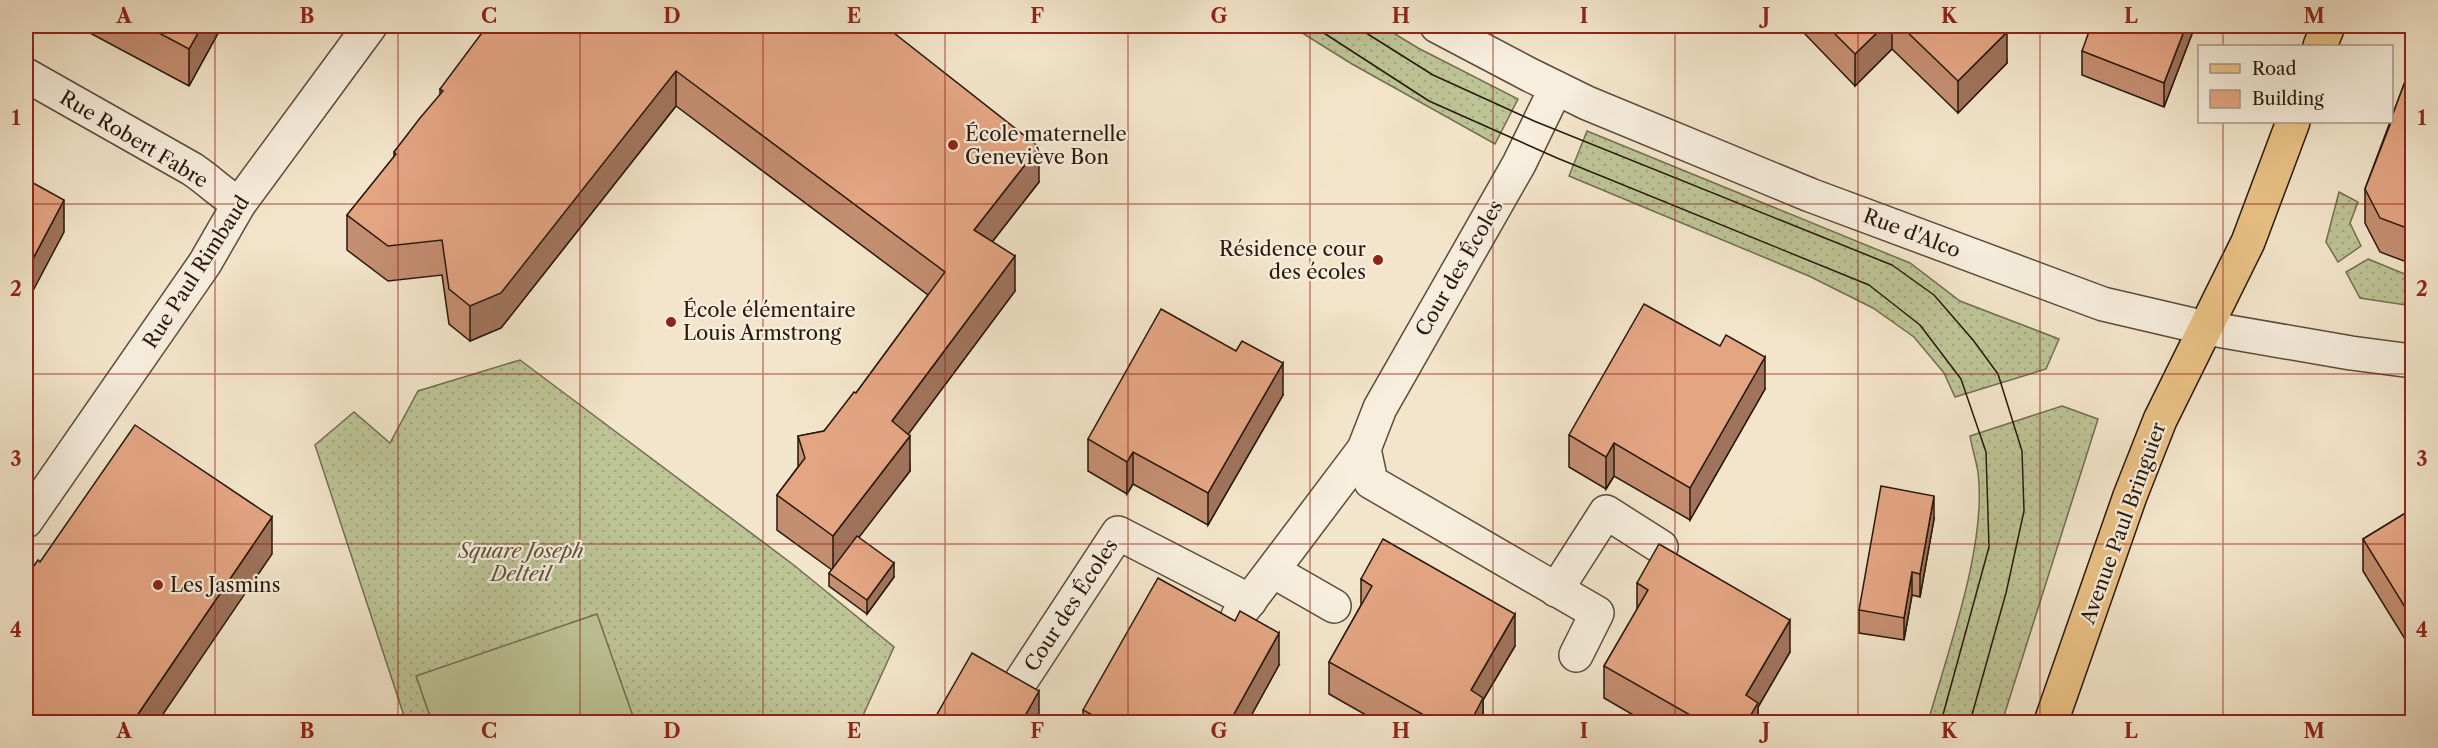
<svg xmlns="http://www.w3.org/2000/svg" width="2438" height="748" font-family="'Libre Caslon Text',serif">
<defs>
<pattern id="grass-dots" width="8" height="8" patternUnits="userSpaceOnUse" patternTransform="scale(1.5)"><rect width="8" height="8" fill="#bdc496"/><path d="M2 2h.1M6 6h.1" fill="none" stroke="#a2a880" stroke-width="1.8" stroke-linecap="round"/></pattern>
</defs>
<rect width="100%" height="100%" fill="#f3e5cb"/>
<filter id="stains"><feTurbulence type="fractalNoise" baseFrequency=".00333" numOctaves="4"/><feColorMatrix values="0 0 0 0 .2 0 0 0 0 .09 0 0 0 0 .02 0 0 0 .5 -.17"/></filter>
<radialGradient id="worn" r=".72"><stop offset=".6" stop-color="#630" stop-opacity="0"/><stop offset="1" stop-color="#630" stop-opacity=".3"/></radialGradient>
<!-- grass -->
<g fill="url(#grass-dots)" stroke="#726e50" stroke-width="1.5">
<path d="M1291,26h91l36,22 100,51 -23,45 -143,-80z"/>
<path d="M1587,131l323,132 50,38 99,38 -13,30 -91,28 -11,-24 -30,-36 -41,-29 -64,-32 -240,-100z"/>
<path d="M2339,192l19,10 -8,21 11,23 -23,16 -12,-20z"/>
<path d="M2368,259l44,18v29l-52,-8 -14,-26z"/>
<path d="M520,360l275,206 99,81 -34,75h-454l-91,-277 39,-33 36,31 28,-52z"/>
<path d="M2062,406l36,13 -96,303h-74c20,-72 59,-176 50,-250 -2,-12 -6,-24 -8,-36z"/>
</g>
<!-- garden -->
<path fill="#bdc496" stroke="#726e50" stroke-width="1.5" d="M597,614l38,108h-203l-16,-46z"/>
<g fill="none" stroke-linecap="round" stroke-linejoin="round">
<!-- minor casing -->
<g stroke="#5b4b3b" stroke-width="36">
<g id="minor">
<path d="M1437,26l93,49 57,28 223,92 293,109 103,24 145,25 61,8"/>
<path d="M26,75l166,94c18,12 29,24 47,35"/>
<path d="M1556,88l-37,76 -139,244 -16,41 7,33 226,131 -21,42"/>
<path d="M26,521l179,-258 34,-59 131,-178"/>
<path d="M1273,571l61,35"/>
<path d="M1556,590l50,-78 55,35"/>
<path d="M1238,616l126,-167"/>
<path d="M1021,681l97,-148 132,68"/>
</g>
</g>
<!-- major casing -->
<g stroke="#28180b" stroke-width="36">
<g id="major">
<path d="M2320,46l8,-20"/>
<path d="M2051,722l79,-226 30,-76 88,-178 45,-120"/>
</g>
</g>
<!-- minor -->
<use href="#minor" stroke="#f7eedd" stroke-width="33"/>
<!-- major -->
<use href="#major" stroke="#eac286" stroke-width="33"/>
<!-- tram -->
<g stroke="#28180b" stroke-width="1.5">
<path d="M1313,26l116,75 128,57 312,127 51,40 41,54 25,73 3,95 -48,175"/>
<path d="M1355,26l78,49 101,46 358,144 42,30 39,45 25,34 24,77 2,60 -18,82 -36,129"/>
</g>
</g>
<!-- wall -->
<g fill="#c48e71" stroke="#28180b" stroke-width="1.5">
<path d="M77,26h145l-33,60z"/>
<path d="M885,26l154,156 -47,60 23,49 -107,143 2,37 -52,67 36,39 -27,37 -38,-28v-13l3,-3 -55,-40v-35l21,-28v-31l26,-5 32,-38 72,-98 -252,-189 -175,222 -31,13 -21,-17 -7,-49 -54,6 -41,-31v-35l47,-58v-5l46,-57v-6z"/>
<path d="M1804,26h197l6,37 -49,50 -66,-64 -37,37 -51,-53z"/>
<path d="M2195,26l-31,81 -82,-32v-24z"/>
<path d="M2412,63v201l-32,-12 -15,-29v-34z"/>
<path d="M1765,389l-75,131 -76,-44 -8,13 -37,-22v-32z"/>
<path d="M1283,395l-75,130 -75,-41 -6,10 -39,-23v-32z"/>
<path d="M2412,509v132l-4,3 -45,-73v-32z"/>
<path d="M1934,519l-14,78 -8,-2 -8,45 -45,-7v-23z"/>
<path d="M1361,579l154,67 -32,54v23h-103l-51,-29v-32l32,-57z"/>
<path d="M1637,583l153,69 -32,55v16h-111l-43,-25v-32l33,-56z"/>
<path d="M1279,665l-32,58h-164v-13z"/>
</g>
<!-- shaded-wall -->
<g fill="#a0745c" stroke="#28180b" stroke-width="1.5">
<path d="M202,26h20l-33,60v-37z"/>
<path d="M1884,26h8v23l-37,37v-32z"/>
<path d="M2186,26h9l-31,81v-24z"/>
<path d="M2007,32v31l-49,50v-32z"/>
<path d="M676,71v35l-175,222 -31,13v-35z"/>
<path d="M1039,147v35l-65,83v-35z"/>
<path d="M64,200v32l-38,72v-32z"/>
<path d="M1015,256v35l-123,165v-35z"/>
<path d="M1765,357v32l-75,131v-32z"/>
<path d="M1283,363v32l-75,130v-32z"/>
<path d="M910,436v35l-77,100v-35z"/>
<path d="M1614,443v33l-8,13v-32z"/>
<path d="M1133,452v32l-6,10v-32z"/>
<path d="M1934,496v23l-14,78v-23z"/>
<path d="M272,517v37l-115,169h-25z"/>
<path d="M894,563v14l-27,37v-14z"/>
<path d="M1912,572v23l-8,45v-22z"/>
<path d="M2412,609v32l-4,3v-32z"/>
<path d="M1515,614v32l-32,54v23h-13l1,-33z"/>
<path d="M1790,620v32l-32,55v16h-12v-28z"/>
<path d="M1279,633v32l-32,58h-18z"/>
<path d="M1039,691v25l-4,7h-14z"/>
</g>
<!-- building -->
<g fill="#e4a583" stroke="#28180b" stroke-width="1.5">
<path d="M146,26h56l-13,23z"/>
<path d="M487,26h398l154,121 -65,83 41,26 -123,165 18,15 -77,100 -56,-41 28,-37 -7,-22 26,-5 30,-39 2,1 89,-121 -269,-201 -175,222 -31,13 -21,-17 -7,-49 -54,6 -41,-31 49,-61 -2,-2 26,-34 23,-27 -3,-2z"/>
<path d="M1827,26h57l-29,28z"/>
<path d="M1901,26h100l6,6 -49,49z"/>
<path d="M2091,26h95l-22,57 -82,-32z"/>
<path d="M2412,63v167l-32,-12 -15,-29 26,-67v-3z"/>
<path d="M26,179l38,21 -38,72z"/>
<path d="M1644,304l76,42 6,-11 39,22 -75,131 -76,-45 -8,14 -37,-22z"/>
<path d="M1161,309l75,42 6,-10 41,22 -75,130 -75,-41 -6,10 -39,-23z"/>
<path d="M135,425l137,92 -140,206h-106v-146l12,-17 2,2z"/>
<path d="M1881,486l53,10 -14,78 -8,-2 -8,46 -45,-8z"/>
<path d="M2412,509v100l-4,3 -45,-73z"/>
<path d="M857,536l37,27 -27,37 -38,-27z"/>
<path d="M1383,539l132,75 -44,76 12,8 -13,25h-32l-109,-61 43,-76 -11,-7z"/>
<path d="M1659,544l131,76 -44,75 12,8 -12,20h-42l-100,-57 44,-76 -11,-7z"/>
<path d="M1158,578l77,43 5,-10 39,22 -50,90h-98l-3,-2 -1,2h-20l-24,-13z"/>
<path d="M972,653l67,38 -18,32h-89z"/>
</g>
<!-- grid -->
<path fill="none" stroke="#8f2418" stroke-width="1.5" stroke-opacity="0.55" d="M215,26v696M398,26v696M580,26v696M763,26v696M945,26v696M1128,26v696M1310,26v696M1493,26v696M1675,26v696M1858,26v696M2040,26v696M2223,26v20M2223,122v600M26,204h2386M26,374h2386M26,544h2386"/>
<!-- markers -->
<g fill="#8f2418" stroke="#f7eedd" stroke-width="2">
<circle cx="953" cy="145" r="6"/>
<circle cx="1378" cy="260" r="6"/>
<circle cx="671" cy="322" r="6"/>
<circle cx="158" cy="585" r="6"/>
</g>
<g text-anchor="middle" stroke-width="4.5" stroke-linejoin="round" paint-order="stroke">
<!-- poi labels -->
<g font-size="20" fill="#28180b" stroke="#f7eedd" text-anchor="start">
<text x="965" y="141">École maternelle<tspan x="965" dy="23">Geneviève Bon</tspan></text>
<text x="1366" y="256" text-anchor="end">Résidence cour<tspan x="1366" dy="23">des écoles</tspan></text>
<text x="683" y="317">École élémentaire<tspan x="683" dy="23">Louis Armstrong</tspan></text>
<text x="170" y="592">Les Jasmins</text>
</g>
<!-- street labels -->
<g font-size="20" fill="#28180b" stroke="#f7eedd">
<text transform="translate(134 139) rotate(31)" y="7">Rue Robert Fabre</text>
<text transform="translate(1912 233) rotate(21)" y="7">Rue d'Alco</text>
<text transform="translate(1459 268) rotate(-60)" y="7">Cour des Écoles</text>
<text transform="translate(196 272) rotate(-57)" y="7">Rue Paul Rimbaud</text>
<text transform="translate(2123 523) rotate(-70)" y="7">Avenue Paul Bringuier</text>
<text transform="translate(1071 605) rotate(-57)" y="7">Cour des Écoles</text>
</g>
<!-- park labels -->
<g font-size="20" font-style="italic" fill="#5c543c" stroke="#f7eedd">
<text x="521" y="558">Square Joseph<tspan x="521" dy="23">Delteil</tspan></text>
</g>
</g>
<!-- margin -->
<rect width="2438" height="748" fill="none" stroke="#f3e5cb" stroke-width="66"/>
<!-- legend -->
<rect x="2198" y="45" width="195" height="78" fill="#f7eedd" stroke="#a49889" stroke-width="1.5"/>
<rect x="2210" y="64" width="30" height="9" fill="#eac286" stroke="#a49889" stroke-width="1.5"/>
<text x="2252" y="75" font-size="18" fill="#28180b">Road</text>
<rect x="2210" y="90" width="30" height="18" fill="#e4a583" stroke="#a49889" stroke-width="1.5"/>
<text x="2252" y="105" font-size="18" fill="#28180b">Building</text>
<rect x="33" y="33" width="2372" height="682" fill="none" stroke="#8f2418" stroke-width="2"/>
<g font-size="20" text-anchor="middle" font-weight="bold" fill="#8f2418">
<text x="124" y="23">A</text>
<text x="307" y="23">B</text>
<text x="489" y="23">C</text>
<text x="672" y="23">D</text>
<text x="854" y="23">E</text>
<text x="1037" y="23">F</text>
<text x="1219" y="23">G</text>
<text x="1401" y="23">H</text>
<text x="1584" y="23">I</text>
<text x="1766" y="23">J</text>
<text x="1949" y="23">K</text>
<text x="2131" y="23">L</text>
<text x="2314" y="23">M</text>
<text x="16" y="125">1</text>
<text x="2422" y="125">1</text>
<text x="16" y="296">2</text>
<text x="2422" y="296">2</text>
<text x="16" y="466">3</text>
<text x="2422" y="466">3</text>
<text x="16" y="637">4</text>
<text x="2422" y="637">4</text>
<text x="124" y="738">A</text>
<text x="307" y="738">B</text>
<text x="489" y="738">C</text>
<text x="672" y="738">D</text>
<text x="854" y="738">E</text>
<text x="1037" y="738">F</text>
<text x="1219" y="738">G</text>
<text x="1401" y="738">H</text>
<text x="1584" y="738">I</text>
<text x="1766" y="738">J</text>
<text x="1949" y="738">K</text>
<text x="2131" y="738">L</text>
<text x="2314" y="738">M</text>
</g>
<rect width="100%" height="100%" filter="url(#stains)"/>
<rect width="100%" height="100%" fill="url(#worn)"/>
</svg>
